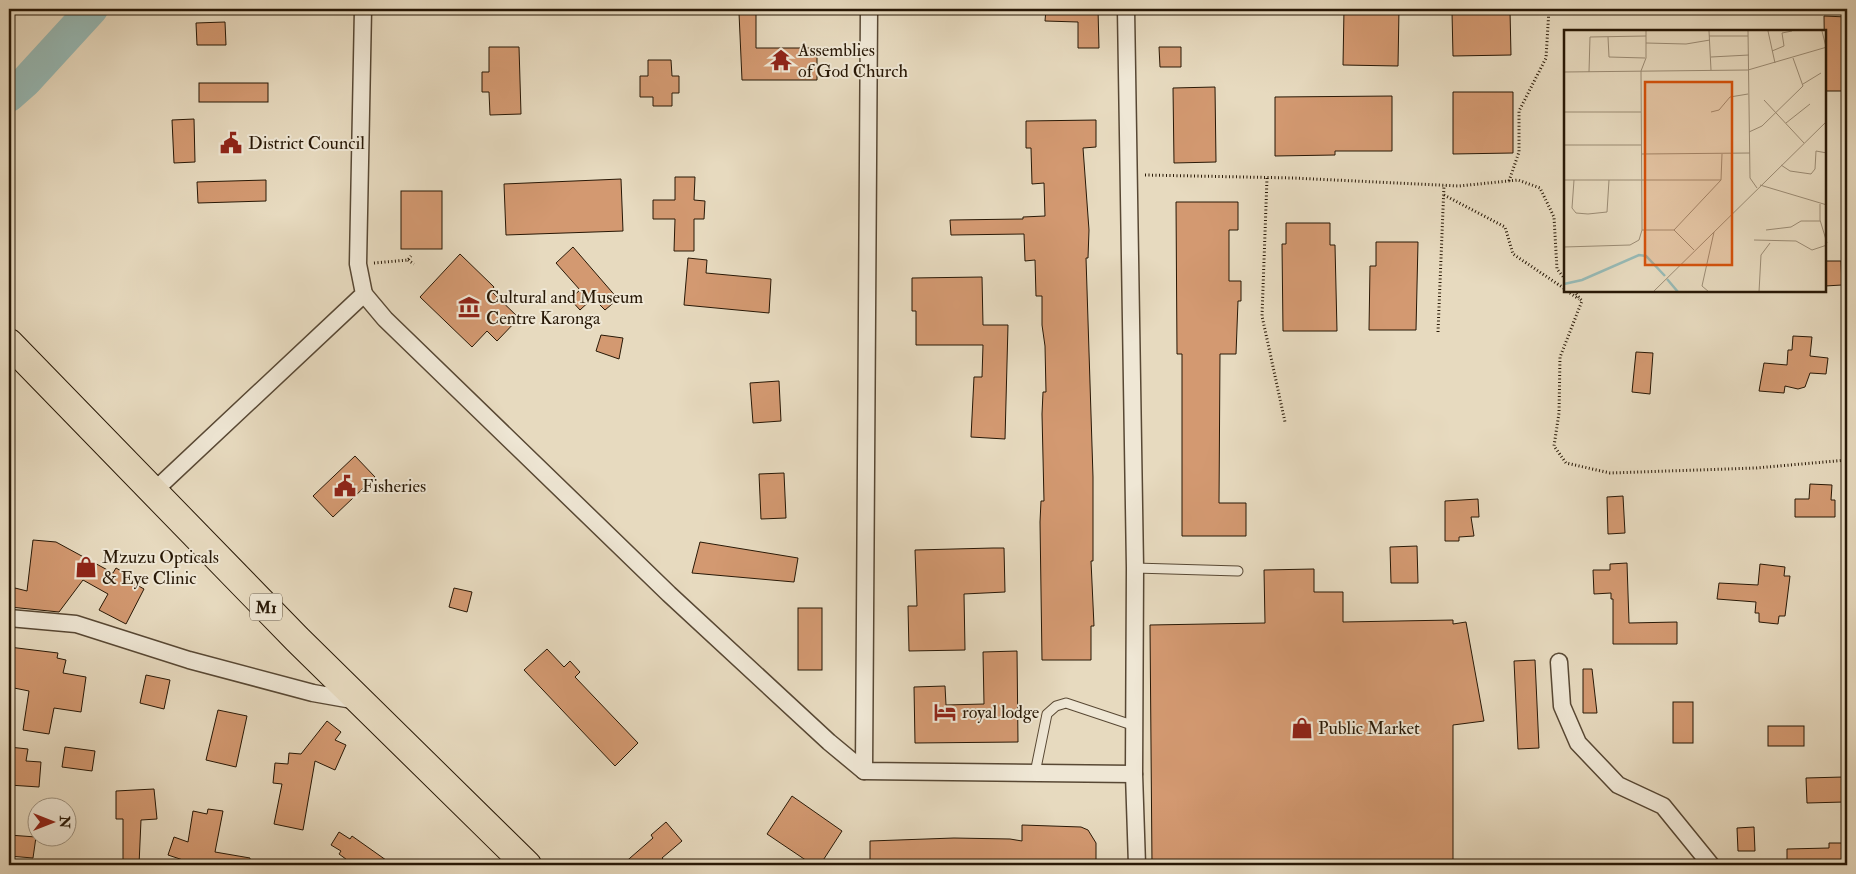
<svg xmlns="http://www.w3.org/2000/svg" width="1856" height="874" font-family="'IM FELL Double Pica',serif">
<rect width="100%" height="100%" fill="#e7dabf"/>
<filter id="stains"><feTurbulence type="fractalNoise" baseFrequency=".004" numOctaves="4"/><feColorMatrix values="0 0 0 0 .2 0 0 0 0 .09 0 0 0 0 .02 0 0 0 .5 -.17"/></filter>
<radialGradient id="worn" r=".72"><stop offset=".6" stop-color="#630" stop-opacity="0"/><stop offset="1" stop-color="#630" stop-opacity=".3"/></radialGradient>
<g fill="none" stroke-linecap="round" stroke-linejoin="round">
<!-- river -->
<path stroke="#97bab6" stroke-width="32" d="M9,96l17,-15 66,-72"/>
</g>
<!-- building -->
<g fill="#d39971" stroke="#281806">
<path d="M1046,9h52l1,39h-21v-26l-33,-1z"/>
<path d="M1344,9h55l-1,57 -55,-1z"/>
<path d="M1510,11l1,44 -58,1 -1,-44z"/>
<path d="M739,13h17v35h61v32h-75z"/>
<path d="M1824,16l23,1v74h-22z"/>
<path d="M225,22l1,23h-29l-1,-22z"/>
<path d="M489,47h30l2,67 -31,1 -1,-23h-7v-20h7z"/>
<path d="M1159,47h22v20h-21z"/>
<path d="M648,60h23l1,16h7v17h-7v13h-19v-9h-13v-21h8z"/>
<rect x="199" y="83" width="69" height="19"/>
<path d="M1215,87l1,75 -42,1 -1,-75z"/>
<path d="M1453,92h60v61l-60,1z"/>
<path d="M1392,96v55h-57v4l-60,1v-59z"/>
<path d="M194,119l1,43 -21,1 -2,-43z"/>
<path d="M1096,120v27l-13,1 6,82 -1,28h-2l7,219v84h-2l3,65h-3v34h-49l-2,-138 1,-21h3l-2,-87 1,-22h3l-1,-46 -3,-21v-29h-6l-1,-36 -10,1 -1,-27 -73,1 -1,-15 73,-1v-2l22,-1 -1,-33 -12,1 -1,-36h-5v-27z"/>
<path d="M675,177h20l-1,23 11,1 -1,18h-10v32h-20l1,-32h-22v-19h22z"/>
<path d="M621,179l2,52 -117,4 -2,-51z"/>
<path d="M266,180v21l-68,2 -1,-21z"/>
<rect x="401" y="191" width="41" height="58"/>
<path d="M1176,202h62v28h-9v51h12v20h-3l-2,53h-16l-1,149h27v33h-64v-182h-5z"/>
<path d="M1286,223h44v22h5l2,86h-54l-1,-87h4z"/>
<path d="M1376,242h42l-2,88h-47l1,-64h6z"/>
<path d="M573,247l45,52 -13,11 -12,-12 -13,12 -10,-11 10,-9 -24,-27z"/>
<path d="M460,254l34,33 -3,4 28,27 -22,23 -10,-10 -15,16 -52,-50z"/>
<path d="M688,258l19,2 -1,13 65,6 -2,34 -85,-8z"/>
<path d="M1825,261h16l1,24 -17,1z"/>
<path d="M982,277l1,48h25l-3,114 -34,-2 3,-60h8l1,-32h-67v-34h-4v-33z"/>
<path d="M601,335l22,3 -4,21 -23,-8z"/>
<path d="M1793,336l19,1 -2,19 18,2 -2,16 -16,-1 -5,14 -7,2 -13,-3 -1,7 -25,-2 5,-28 23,2 1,-15h4z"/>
<path d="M1636,352l17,1 -3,41 -18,-2z"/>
<path d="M779,381l2,40 -28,2 -3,-40z"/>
<path d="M355,456l20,21 -42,40 -20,-21z"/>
<path d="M784,473l2,45 -25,1 -2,-45z"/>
<path d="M1810,484l22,1 -1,15h4v17h-40v-18h14z"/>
<path d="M1623,496l2,37 -17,1 -1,-37z"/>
<path d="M1478,499l1,18h-8l3,19 -15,1v4h-14v-40z"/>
<path d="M33,540l23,2 57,31 3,-5 14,8 -2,4 16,9 -18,35 -27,-14 9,-16 -25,-14 -24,32 -49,-5 5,-19 12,3z"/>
<path d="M700,542l98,16 -4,24 -102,-9z"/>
<path d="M1417,546l1,37h-27l-1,-36z"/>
<path d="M993,548h11l1,44 -41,2 1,56 -56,1 -1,-45h9l-2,-56z"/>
<path d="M1627,563l2,60 48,-1v22h-64v-45h-2v-6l-17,1 -1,-24h17v-6z"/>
<path d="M1760,564l25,3 -1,9h6l-5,40h-6l-1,8 -19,-2v-9h-4l1,-11 -39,-3 2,-16 39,2z"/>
<path d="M1314,569v23h29v30l110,-2v4l13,-2 18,99 -31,4v140h-301l-2,-240 115,-2 -1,-53z"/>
<path d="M454,588l18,4 -5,20 -18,-5z"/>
<rect x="798" y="608" width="24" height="62"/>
<path d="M9,647l49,6 -1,5 9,2 -3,13 23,4 -5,35 -27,-4 -5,26 -26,-4 6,-39 -20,-4z"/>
<path d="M547,649l17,18 6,-6 10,11 -5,5 63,66 -23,23 -91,-96z"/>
<path d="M1017,651l1,91 -103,1 -1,-56 31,-1 1,19 38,-1 -1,-52z"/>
<path d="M1535,660l4,88 -21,1 -4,-88z"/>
<path d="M1583,669h9l5,44h-14z"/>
<path d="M146,675l24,5 -6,29 -24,-6z"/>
<rect x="1673" y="702" width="20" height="41"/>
<path d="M218,710l29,6 -11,51 -30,-7z"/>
<path d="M327,721l14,11 -6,8 11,5 -11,25 -20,-9 -12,69 -29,-6 8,-40 -9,-1 2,-20 13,1 1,-11 12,1z"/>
<rect x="1768" y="726" width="36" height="20"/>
<path d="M9,747l19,2 -2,12 15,1 -2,25 -30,-2z"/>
<path d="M65,747l30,4 -3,20 -30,-4z"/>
<path d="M1843,777l1,25 -37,1 -1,-25z"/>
<path d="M154,789l3,30 -16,1 -2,45h-16v-46h-7v-28z"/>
<path d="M792,796l50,35 -22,34h-7l-46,-31z"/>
<path d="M208,809l15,2 -8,41 35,6v7h-52l-30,-10 6,-18 14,5 5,-31 14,3z"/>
<path d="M666,822l16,19 -20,17 7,7h-47l31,-27 -2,-3z"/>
<path d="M1022,825l59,2 7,3 8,13v22h-226v-24l84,-3 56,1 12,2z"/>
<path d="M1754,827l1,24h-17l-1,-23z"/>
<path d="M339,832l11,7 2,-3 41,29h-39l-15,-11 2,-3 -10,-6z"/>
<path d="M9,835l27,2 -3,21 -24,-2z"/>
<path d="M1829,843h18v22h-60v-16l42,-1z"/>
</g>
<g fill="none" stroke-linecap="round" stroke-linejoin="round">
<!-- lane casing -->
<g stroke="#584834" stroke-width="11">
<g id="lane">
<path d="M1135,568l103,3"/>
<path d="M1035,773l12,-59 9,-8 10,-3 69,23"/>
</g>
</g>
<!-- street casing -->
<g stroke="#584834" stroke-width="19">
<g id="street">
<path d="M869,9l-5,762 270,3"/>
<path d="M1126,9l9,559 -1,206 3,91"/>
<path d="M364,294l21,25 284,275 160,148 35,29"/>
<path d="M154,491l210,-197 -6,-30 5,-255"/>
<path d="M9,618l67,6 113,36 124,33 45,8"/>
<path d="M1559,662l3,44 16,37 40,42 45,21 48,59"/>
</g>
</g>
<!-- highway casing -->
<g stroke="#281806" stroke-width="30">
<path id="highway" d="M9,343l288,296 230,226"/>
</g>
<!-- path -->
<g stroke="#281806" stroke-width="3" stroke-dasharray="1 2.5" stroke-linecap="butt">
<path d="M1145,175l148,3 166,8 59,-6 22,8 14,29 3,52 8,10"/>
<path d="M1267,178l-5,138 23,106"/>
<path d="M1509,181l10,-29v-41l27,-53 3,-49"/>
<path d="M1444,195l61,32 8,27 52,35"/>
<path d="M408,260l6,4"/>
<path d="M374,263l34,-3 3,-4"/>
<path d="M1567,291l12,8"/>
<path d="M1574,291l8,10 -22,56 -1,56 -5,33 12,17 44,10 146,-5 91,-8"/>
<path d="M1438,332l6,-147"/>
</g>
<!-- lane -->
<use href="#lane" stroke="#efe7d5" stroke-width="9"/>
<!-- street -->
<use href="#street" stroke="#efe7d5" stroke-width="16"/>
<!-- highway -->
<use href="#highway" stroke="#e7dabf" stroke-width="28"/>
</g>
<!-- icons -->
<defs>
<g id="temple-bare" transform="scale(1.725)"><path d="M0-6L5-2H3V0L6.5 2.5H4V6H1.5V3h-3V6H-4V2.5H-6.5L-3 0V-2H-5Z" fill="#8f2418" stroke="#efe7d5" stroke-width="2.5" paint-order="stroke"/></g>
<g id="civic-bare" transform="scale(1.725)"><path d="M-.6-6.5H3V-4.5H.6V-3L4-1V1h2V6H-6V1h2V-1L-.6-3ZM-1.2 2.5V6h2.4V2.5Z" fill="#8f2418" stroke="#efe7d5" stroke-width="2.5" paint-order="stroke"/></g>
<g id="museum-bare" transform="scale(1.725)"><path d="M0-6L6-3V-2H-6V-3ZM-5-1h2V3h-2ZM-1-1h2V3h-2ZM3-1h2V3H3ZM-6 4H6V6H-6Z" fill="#8f2418" stroke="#efe7d5" stroke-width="2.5" paint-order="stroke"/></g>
<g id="shop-bare" transform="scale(1.725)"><path d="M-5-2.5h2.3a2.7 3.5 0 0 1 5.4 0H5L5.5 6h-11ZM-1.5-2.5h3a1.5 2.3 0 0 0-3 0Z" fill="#8f2418" stroke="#efe7d5" stroke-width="2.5" paint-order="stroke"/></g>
<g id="hotel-bare" transform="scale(1.725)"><path d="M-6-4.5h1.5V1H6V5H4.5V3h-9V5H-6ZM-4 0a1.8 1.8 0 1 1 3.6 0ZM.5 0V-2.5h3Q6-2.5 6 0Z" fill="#8f2418" stroke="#efe7d5" stroke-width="2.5" paint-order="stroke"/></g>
</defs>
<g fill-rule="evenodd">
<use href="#temple-bare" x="781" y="60"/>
<use href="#civic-bare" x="231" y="143"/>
<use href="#museum-bare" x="469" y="307"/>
<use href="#civic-bare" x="345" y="486"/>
<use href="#shop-bare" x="86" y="567"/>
<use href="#hotel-bare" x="945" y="712"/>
<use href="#shop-bare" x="1302" y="728"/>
</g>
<g text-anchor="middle" stroke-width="4" stroke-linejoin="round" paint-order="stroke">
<!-- shield labels -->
<rect fill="#efe7d5" stroke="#645644" stroke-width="1" x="250" y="593.5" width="32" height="27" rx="4"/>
<g font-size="16" font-weight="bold" fill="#281806">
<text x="266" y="613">M1</text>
</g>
<!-- poi labels -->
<g font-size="18" fill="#281806" stroke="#efe7d5" text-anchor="start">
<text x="798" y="56">Assemblies<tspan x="798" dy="21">of God Church</tspan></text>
<text x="248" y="149">District Council</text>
<text x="486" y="303">Cultural and Museum<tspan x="486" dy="21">Centre Karonga</tspan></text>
<text x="362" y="492">Fisheries</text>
<text x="102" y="563">Mzuzu Opticals<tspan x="102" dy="21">&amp; Eye Clinic</tspan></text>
<text x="962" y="718">royal lodge</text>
<text x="1318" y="734">Public Market</text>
</g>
</g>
<!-- overview -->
<g transform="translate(1564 30)">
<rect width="262" height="262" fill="#e7dabf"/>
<path fill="none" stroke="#97bab6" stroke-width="2.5" d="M103,249l11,13M0,254l18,-4 57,-25 7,1 19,20"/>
<path fill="none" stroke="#9b8c75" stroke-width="1" d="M145,1l2,39M184,1l2,147 7,10M204,1l7,32M258,1l4,16M145,6h39M44,7l1,20 36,1M82,13l40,1 24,-4M208,21l12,-5 -2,-13 10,-2M147,27l38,-2M0,42l184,-2 79,-23M25,42l1,-35 56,-1M239,54l18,-11M200,70l40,43M0,82h77M147,82l8,-2 11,-13 18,-3M222,93l24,-19M185,102l13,-6 41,-40 -10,-28M0,115h77M78,124l108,-1M217,135l9,6 21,3 4,-5 1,-18 11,2M0,150h157l1,-26M10,150l-2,28 4,5 12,1 19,-2 2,-32M196,155l67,20M256,174v16l7,23M78,200l-1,-159 5,-13v-27M110,200l47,-50M202,200l25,-3 10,-6h19M190,210l42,1 16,9 15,-5M0,217l66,-2 9,-5 3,-10h32l20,20M89,262l174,-171M145,262l-7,-6 12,-54M195,262l2,-37 9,-12"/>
<path fill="#d5520b" fill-opacity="0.15" stroke="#d5520b" stroke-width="2.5" d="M81,52h87v183h-87z"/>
<rect width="262" height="262" fill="none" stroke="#281806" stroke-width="2.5"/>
</g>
<!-- margin -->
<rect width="1856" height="874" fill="none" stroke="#e7dabf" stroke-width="30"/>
<rect x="10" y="10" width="1836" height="854" fill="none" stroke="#281806" stroke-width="2.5"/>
<rect x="15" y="15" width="1826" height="844" fill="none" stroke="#281806"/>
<!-- north arrow -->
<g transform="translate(52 822) rotate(90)"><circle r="24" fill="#efe7d5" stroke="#9f9482"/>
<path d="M0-4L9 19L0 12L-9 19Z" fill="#8f2418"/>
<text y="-8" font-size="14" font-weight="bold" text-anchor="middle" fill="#281806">N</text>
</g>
<rect width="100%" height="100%" filter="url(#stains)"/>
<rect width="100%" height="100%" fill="url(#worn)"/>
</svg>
